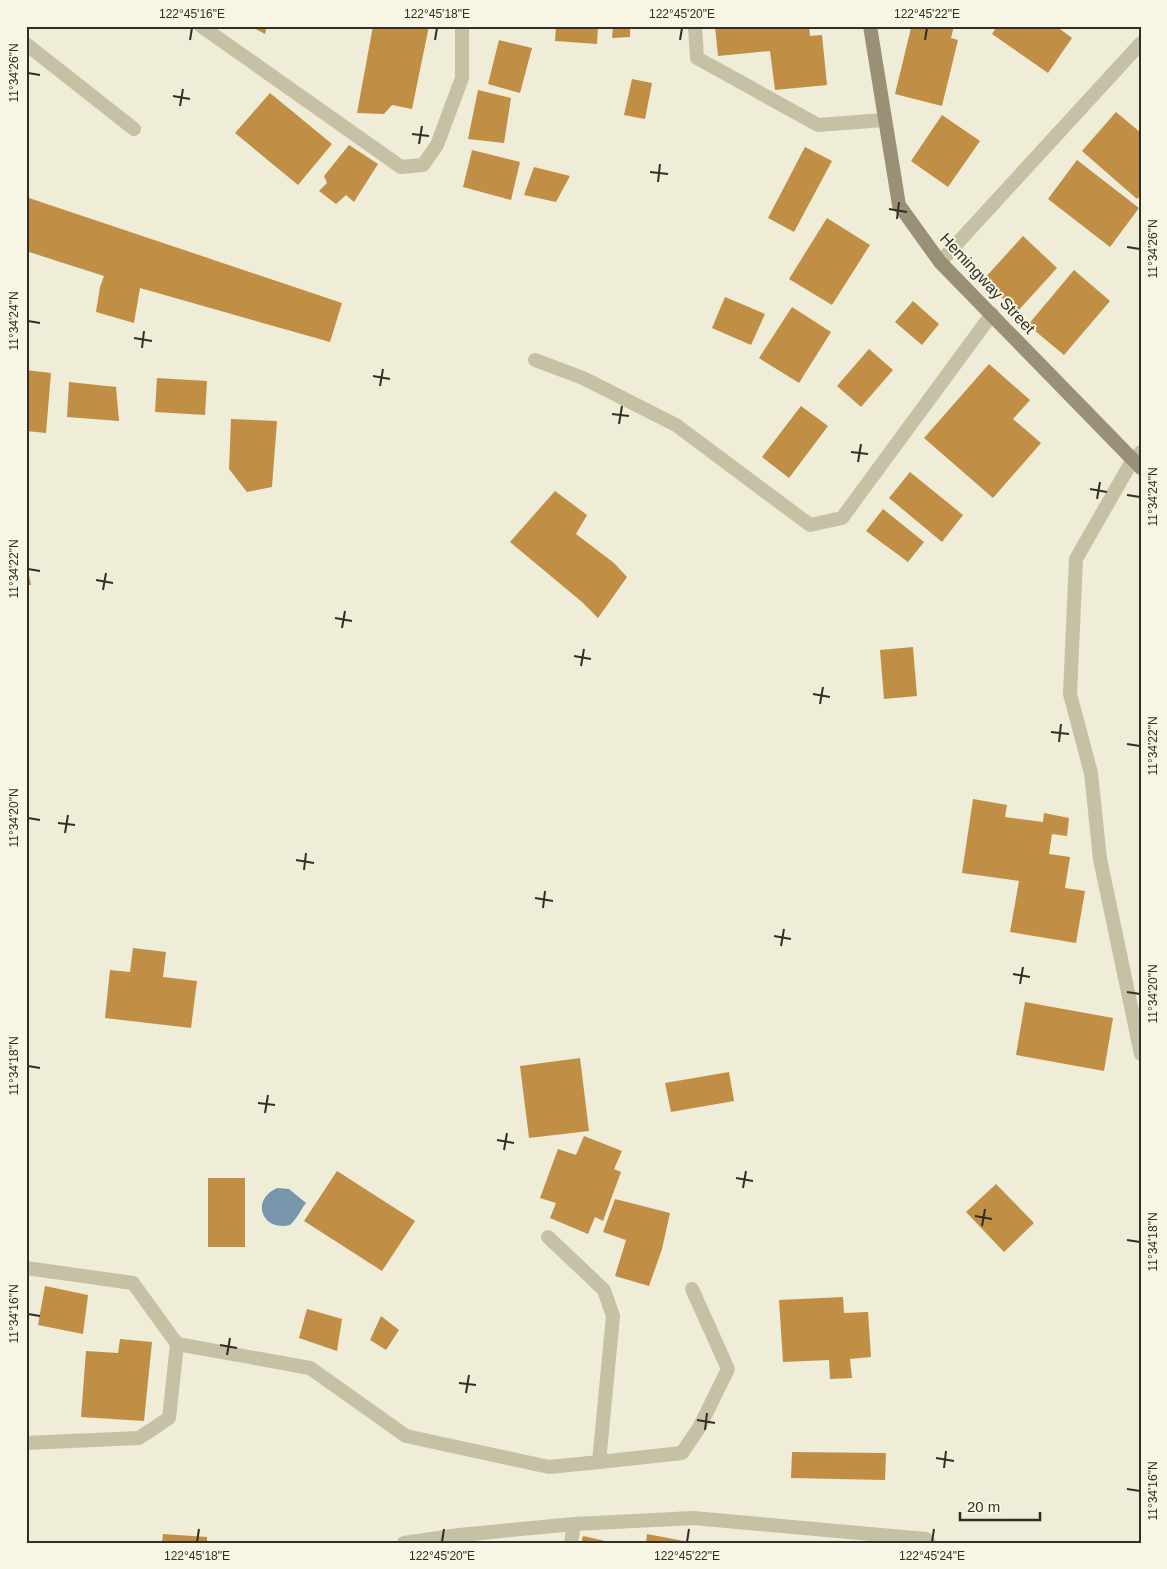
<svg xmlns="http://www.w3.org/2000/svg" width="1167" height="1569" font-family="Arial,sans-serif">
<rect width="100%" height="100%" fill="#efecd7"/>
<!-- water -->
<path fill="#7896ab" d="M277,1188l12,1 17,14c-6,7 -8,15 -16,22 -28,7 -40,-25 -13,-37z"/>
<!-- building -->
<g fill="#c08f45">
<path d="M250,26h17l-2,8z"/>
<path d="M373,26h56l-17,83 -20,-4 -8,9 -27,-1z"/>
<path d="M556,26h42l-1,18 -42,-3z"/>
<path d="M613,26h17v11l-18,1z"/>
<path d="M715,26h94l1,10 12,-1 5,50 -52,5 -5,-39 -52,5z"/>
<path d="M906,26h48l-3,12 7,2 -16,66 -47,-12 16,-66z"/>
<path d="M997,26h59l16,12 -24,35 -56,-39z"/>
<path d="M499,40l33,8 -12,45 -32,-9z"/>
<path d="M632,79l20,4 -7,36 -21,-4z"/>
<path d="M478,90l33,8 -7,45 -36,-4z"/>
<path d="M270,93l62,51 -34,41 -63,-52z"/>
<path d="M1116,112l25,21v62l-4,4 -55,-48z"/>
<path d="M942,115l38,26 -32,46 -37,-26z"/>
<path d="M349,145l29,19 -24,38 -8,-7 -10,9 -17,-13 8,-8 -3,-7z"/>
<path d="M805,147l27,14 -38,71 -26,-14z"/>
<path d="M472,150l48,12 -9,38 -48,-13z"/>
<path d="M1077,160l62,48 -29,39 -62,-48z"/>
<path d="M534,167l36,9 -14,26 -32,-7z"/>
<path d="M26,197l316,106 -12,39 -190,-54 -6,35 -38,-11 4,-25 4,-11 -78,-25z"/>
<path d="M827,218l43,27 -38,60 -43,-26z"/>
<path d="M1023,236l34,32 -40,44 -34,-32z"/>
<path d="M1074,270l36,31 -46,54 -36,-30z"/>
<path d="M725,297l40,17 -14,31 -39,-17z"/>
<path d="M913,301l26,23 -17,21 -27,-23z"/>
<path d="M792,307l39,25 -32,51 -40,-25z"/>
<path d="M869,349l24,21 -32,37 -24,-21z"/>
<path d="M989,364l41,36 -17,19 28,24 -48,55 -69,-60z"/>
<path d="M26,370l25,3 -5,60 -20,-2z"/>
<path d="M157,378l50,3 -2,34 -50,-3z"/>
<path d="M69,382l47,5 3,34 -52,-4z"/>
<path d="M801,406l27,20 -39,52 -27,-21z"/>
<path d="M231,419l46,2 -5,66 -25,5 -18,-23z"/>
<path d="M910,472l53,43 -21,27 -53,-44z"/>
<path d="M555,491l32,24 -11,19 38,29 13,14 -29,41 -16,-16 -72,-60z"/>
<path d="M883,509l41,33 -16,20 -42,-31z"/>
<path d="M26,561l5,24h-5z"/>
<path d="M913,647l4,49 -33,3 -4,-49z"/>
<path d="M973,799l34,6 -2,12 38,5 1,-9 25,5 -2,18 -15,-2 -3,20 21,3 -5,31 20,3 -9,52 -66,-11 9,-51 -57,-8z"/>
<path d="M133,948l33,4 -3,25 34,4 -6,47 -86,-10 5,-48 20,2z"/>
<path d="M1025,1002l88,16 -9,53 -88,-16z"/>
<path d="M580,1058l9,73 -60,7 -9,-72z"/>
<path d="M729,1072l5,29 -63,11 -6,-29z"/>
<path d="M584,1136l38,15 -8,18 7,3 -18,49 -8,-4 -7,17 -38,-16 6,-15 -16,-5 18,-49 18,6z"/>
<path d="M337,1171l78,50 -33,50 -78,-50z"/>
<rect x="208" y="1178" width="37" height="69"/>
<path d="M996,1184l38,39 -30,29 -38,-40z"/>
<path d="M615,1199l55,14 -8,36 -13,37 -34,-10 11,-36 -23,-8z"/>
<path d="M45,1286l43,9 -5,39 -45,-9z"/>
<path d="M843,1297l1,16 24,-1 3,45 -21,2 2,19 -22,1 -1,-19 -46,2 -4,-62z"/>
<path d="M307,1309l35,10 -5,32 -38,-13z"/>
<path d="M381,1316l18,14 -13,20 -16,-10z"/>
<path d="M120,1339l32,3 -8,79 -63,-4 5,-66 32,2z"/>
<path d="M792,1452l94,1 -1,27 -94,-2z"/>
<path d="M163,1534l44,3v6h-45z"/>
<path d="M647,1534l42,8v1h-43z"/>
<path d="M583,1536l27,6 -1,1h-28z"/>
</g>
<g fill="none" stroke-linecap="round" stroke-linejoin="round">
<!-- service -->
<g stroke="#c6c0a4" stroke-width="14">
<path d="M26,44l108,85"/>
<path d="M459,1535l115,-11 119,-6 233,21 3,4"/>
<path d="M404,1543l55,-8 8,4"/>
<path d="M571,1543l3,-19"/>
</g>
<!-- minor -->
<g stroke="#c6c0a4" stroke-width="14">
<path d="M201,26l200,141 22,-2 14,-20 25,-67v-52"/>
<path d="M695,26l2,32 121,67 66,-5"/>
<path d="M940,262l201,-219"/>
<path d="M535,360l48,18 93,47 134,100 32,-7 150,-204"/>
<path d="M1141,452l-9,9 -56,98 -6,135 21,79 9,86 41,195"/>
<path d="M26,1268l107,15 44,61 -8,74 -30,20 -113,5"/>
<path d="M177,1344l133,24 96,68 143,31 50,-5 14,-146 -9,-26 -56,-53"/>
<path d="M599,1462l83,-9 17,-25 29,-59 -36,-80"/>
</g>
<!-- secondary -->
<path stroke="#9a9076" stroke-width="14" d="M870,26l29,179 41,57 201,206"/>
</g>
<!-- ticks -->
<path fill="none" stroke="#322e25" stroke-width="2" d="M190,40l2,-12M435,40l2,-12M680,40l2,-12M925,40l2,-12M28,73l12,2M173,96l17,3M180,106l3,-17M412,134l17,2M419,144l3,-18M650,172l18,2M658,182l2,-18M889,209l18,3M897,219l2,-17M1127,247l13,2M28,321l12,2M134,338l18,3M142,348l2,-17M373,376l17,3M380,386l3,-17M612,414l17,2M619,424l3,-18M851,452l17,2M858,462l3,-18M1090,489l17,3M1127,495l13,2M1097,499l3,-17M28,569l12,2M96,580l17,3M103,590l3,-17M335,618l17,3M342,628l3,-17M574,656l17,3M581,666l3,-17M813,694l17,3M820,704l3,-17M1051,732l18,2M1059,742l2,-18M1127,744l13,2M28,818l12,2M58,823l17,2M65,833l3,-18M296,860l18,3M304,870l2,-17M535,898l18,3M543,908l2,-17M774,936l17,3M781,946l3,-17M1013,974l17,3M1020,984l3,-17M1127,992l13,2M28,1066l12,2M258,1103l17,2M265,1113l3,-18M497,1140l17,3M504,1150l3,-17M736,1178l17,3M743,1188l3,-17M975,1216l17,3M982,1226l3,-17M1127,1240l13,2M28,1314l12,2M220,1345l17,3M227,1355l3,-17M459,1383l17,2M466,1393l3,-18M697,1420l18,3M705,1430l2,-17M936,1458l18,3M944,1468l2,-17M1127,1489l13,2M197,1542l2,-13M442,1542l2,-13M687,1542l2,-13M932,1542l2,-13"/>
<g text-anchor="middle" stroke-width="4" stroke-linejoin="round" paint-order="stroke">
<!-- street labels -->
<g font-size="16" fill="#322e25" stroke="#f7f5e3">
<text transform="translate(988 283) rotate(47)" y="6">Hemingway Street</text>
</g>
</g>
<!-- border -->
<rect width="1167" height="1569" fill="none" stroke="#f7f5e3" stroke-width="55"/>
<!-- scale -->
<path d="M960 1512v8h80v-8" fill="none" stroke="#322e25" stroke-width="2.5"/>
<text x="967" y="1512" font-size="15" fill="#322e25" stroke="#f7f5e3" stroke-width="4" paint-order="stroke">20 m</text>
<rect x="28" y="28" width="1112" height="1514" fill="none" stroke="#322e25" stroke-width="2"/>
<g font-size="12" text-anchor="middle" fill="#322e25">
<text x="192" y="18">122°45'16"E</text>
<text x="437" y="18">122°45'18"E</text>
<text x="682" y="18">122°45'20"E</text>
<text x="927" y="18">122°45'22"E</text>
<text transform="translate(14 73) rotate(-90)" y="4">11°34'26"N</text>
<text transform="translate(1153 249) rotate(-90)" y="4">11°34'26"N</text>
<text transform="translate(14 321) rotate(-90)" y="4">11°34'24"N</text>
<text transform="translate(1153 497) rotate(-90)" y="4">11°34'24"N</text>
<text transform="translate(14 569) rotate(-90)" y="4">11°34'22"N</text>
<text transform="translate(1153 746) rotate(-90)" y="4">11°34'22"N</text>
<text transform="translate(14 818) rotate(-90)" y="4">11°34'20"N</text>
<text transform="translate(1153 994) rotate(-90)" y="4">11°34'20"N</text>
<text transform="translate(14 1066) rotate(-90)" y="4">11°34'18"N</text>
<text transform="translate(1153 1242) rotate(-90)" y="4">11°34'18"N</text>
<text transform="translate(14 1314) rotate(-90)" y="4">11°34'16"N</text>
<text transform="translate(1153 1491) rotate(-90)" y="4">11°34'16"N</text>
<text x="197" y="1560">122°45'18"E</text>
<text x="442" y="1560">122°45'20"E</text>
<text x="687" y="1560">122°45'22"E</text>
<text x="932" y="1560">122°45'24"E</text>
</g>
</svg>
